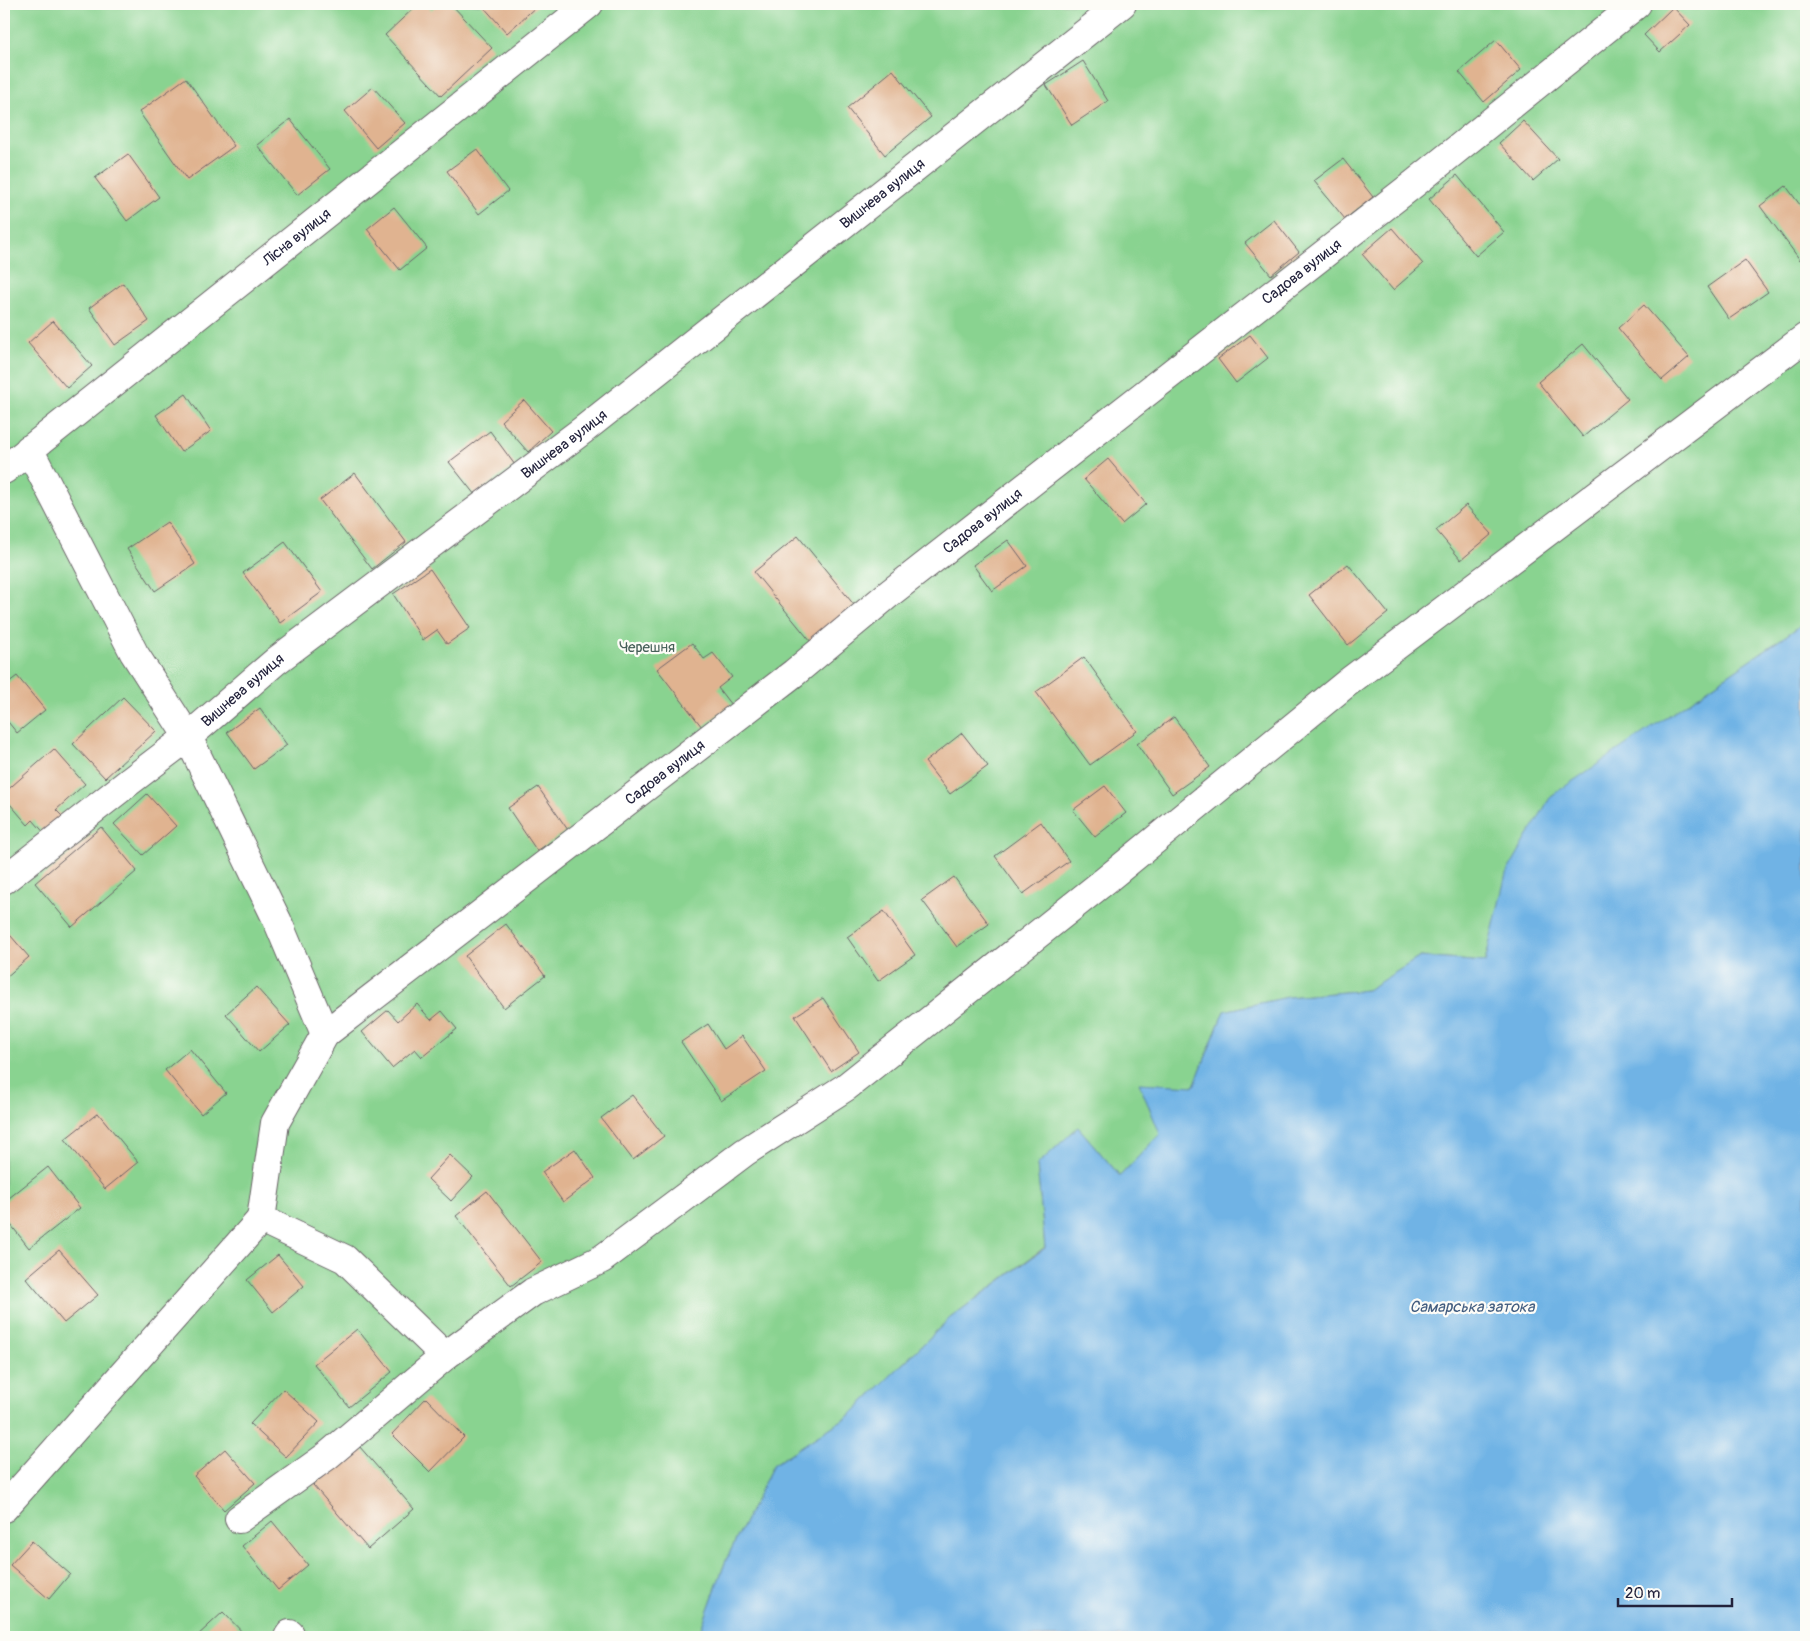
<svg xmlns="http://www.w3.org/2000/svg" width="1810" height="1641" font-family="Pangolin,sans-serif">
<rect width="100%" height="100%" fill="#fdfcf7"/>
<filter id="ink" filterUnits="userSpaceOnUse"><feTurbulence type="fractalNoise" baseFrequency=".02" numOctaves="2"/><feDisplacementMap in="SourceGraphic" scale="10" xChannelSelector="R" yChannelSelector="G"/><feConvolveMatrix kernelMatrix="1 2 1 2 8 2 1 2 1" color-interpolation-filters="sRGB"/></filter>
<filter id="wash" filterUnits="userSpaceOnUse"><feTurbulence type="fractalNoise" baseFrequency=".0096" numOctaves="4" result="noise"/><feDisplacementMap in="SourceGraphic" scale="20" xChannelSelector="R" yChannelSelector="G"/><feGaussianBlur stdDeviation="1.12" result="paint"/><feColorMatrix in="noise" values="0 0 0 0 0 0 0 0 0 0 0 0 0 0 0 0 0 1.4 0 .05"/><feComposite in="paint" operator="in"/></filter>
<g filter="url(#wash)">
<rect width="100%" height="100%" fill="#f0dbba"/>
<!-- green -->
<path fill="#89d390" stroke="#567a66" d="M4,4h1802v618l-139,95 -160,157 -22,88 -65,-5 -52,33 -80,7 -64,14 -30,75 -34,48 -40,42 -42,-49 -41,38 8,82 -95,71 -100,97 -77,50 -47,95 -28,77h-694z"/>
<!-- water -->
<path fill="#6fb3e5" stroke="#486a90" d="M1806,622v1015h-1108l28,-77 47,-95 77,-50 100,-97 95,-70 -8,-83 41,-38 42,49 40,-42 -21,-51 55,3 30,-75 64,-14 79,-7 53,-33 65,5 21,-88 45,-78z"/>
<g id="blocks">
<!-- building -->
<g fill="#e0b390">
<path d="M418,4h8l5,6 7,-6h13l41,44 -51,48 -56,-61z"/>
<path d="M481,4h58l-32,29z"/>
<path d="M1673,7l17,18 -30,27 -16,-17z"/>
<path d="M1496,40l25,30 -37,32 -25,-30z"/>
<path d="M1083,61l25,40 -36,24 -26,-40z"/>
<path d="M893,70l38,47 -46,38 -38,-47z"/>
<path d="M186,78l48,68 -47,34 -48,-68z"/>
<path d="M373,87l32,36 -29,25 -31,-37z"/>
<path d="M290,119l40,50 -33,26 -40,-50z"/>
<path d="M1523,121l35,38 -25,22 -34,-38z"/>
<path d="M477,149l31,42 -29,23 -32,-43z"/>
<path d="M128,154l31,43 -32,24 -32,-43z"/>
<path d="M1343,159l30,38 -28,22 -31,-38z"/>
<path d="M1457,175l47,57 -28,24 -47,-57z"/>
<path d="M1786,186l20,27v42l-6,5 -40,-54z"/>
<path d="M394,207l33,41 -27,22 -33,-41z"/>
<path d="M1274,220l25,32 -28,23 -26,-32z"/>
<path d="M1392,228l31,36 -30,26 -31,-36z"/>
<path d="M1745,260l23,32 -39,27 -22,-32z"/>
<path d="M123,283l26,38 -34,24 -26,-37z"/>
<path d="M1644,305l45,52 -27,23 -44,-52z"/>
<path d="M53,321l39,45 -25,22 -39,-45z"/>
<path d="M1250,335l18,23 -32,25 -18,-24z"/>
<path d="M1583,344l45,55 -45,38 -45,-55z"/>
<path d="M186,394l25,37 -30,21 -25,-37z"/>
<path d="M524,400l27,31 -23,21 -27,-31z"/>
<path d="M490,431l25,34 -40,30 -26,-33z"/>
<path d="M1108,459l38,45 -24,20 -38,-45z"/>
<path d="M355,473l51,69 -34,27 -52,-69z"/>
<path d="M1466,505l26,29 -31,26 -25,-30z"/>
<path d="M167,522l28,42 -40,27 -28,-42z"/>
<path d="M798,536l57,70 -44,36 -57,-70z"/>
<path d="M1008,540l19,26 -35,25 -19,-26z"/>
<path d="M285,542l37,50 -42,31 -37,-50z"/>
<path d="M1348,564l40,49 -40,32 -39,-50z"/>
<path d="M430,569l40,59 -23,16 -10,-14 -14,10 -30,-46z"/>
<path d="M692,643l12,16 9,-6 19,24 -14,11 13,17 -29,22 -45,-58z"/>
<path d="M1084,657l53,74 -47,34 -54,-73z"/>
<path d="M17,676l28,34 -28,23 -13,-16v-31z"/>
<path d="M123,697l33,34 -51,47 -32,-34z"/>
<path d="M260,708l27,37 -33,24 -27,-37z"/>
<path d="M1174,717l36,50 -38,27 -35,-50z"/>
<path d="M962,733l26,33 -38,28 -25,-32z"/>
<path d="M54,749l31,35 -29,26 9,9 -18,17 -14,-16 -5,5 -24,-28v-4z"/>
<path d="M1105,786l21,27 -31,24 -22,-27z"/>
<path d="M538,787l30,43 -31,21 -29,-43z"/>
<path d="M147,794l29,32 -33,29 -29,-31z"/>
<path d="M1041,822l28,39 -46,33 -28,-38z"/>
<path d="M101,827l36,44 -65,56 -37,-44z"/>
<path d="M954,877l35,47 -32,23 -35,-47z"/>
<path d="M884,911l31,44 -37,26 -31,-44z"/>
<path d="M506,924l39,52 -41,32 -39,-52z"/>
<path d="M4,928l25,29 -25,22z"/>
<path d="M256,987l34,38 -31,27 -33,-38z"/>
<path d="M823,998l36,54 -28,19 -36,-55z"/>
<path d="M417,1004l14,16 11,-9 15,18 -35,28 -7,-8 -23,19 -30,-36 26,-22 10,11z"/>
<path d="M708,1024l16,25 18,-13 24,35 -45,30 -40,-59z"/>
<path d="M190,1049l36,44 -25,21 -36,-44z"/>
<path d="M632,1095l32,41 -31,24 -32,-42z"/>
<path d="M98,1113l40,49 -33,27 -40,-50z"/>
<path d="M575,1149l20,29 -32,24 -21,-30z"/>
<path d="M450,1155l23,22 -22,24 -23,-22z"/>
<path d="M48,1167l32,41 -51,40 -25,-32v-14z"/>
<path d="M487,1191l55,71 -31,24 -55,-70z"/>
<path d="M59,1250l39,45 -34,28 -38,-45z"/>
<path d="M278,1255l26,31 -31,26 -26,-32z"/>
<path d="M357,1329l35,43 -43,35 -35,-43z"/>
<path d="M283,1389l36,33 -33,35 -36,-33z"/>
<path d="M426,1398l38,39 -34,35 -38,-38z"/>
<path d="M359,1446l55,63 -46,40 -55,-64z"/>
<path d="M225,1449l30,34 -31,27 -30,-34z"/>
<path d="M272,1521l36,44 -30,25 -36,-44z"/>
<path d="M32,1541l38,33 -21,25 -39,-34z"/>
<path d="M223,1612l24,25h-51z"/>
</g>
</g>
</g>
<g filter="url(#ink)">
<use href="#blocks" fill-opacity="0" stroke="#6a6367" stroke-width="1"/>
<g fill="none" stroke-linecap="round" stroke-linejoin="round">
<!-- minor casing -->
<g stroke="#6a6367" stroke-width="30">
<g id="minor">
<path d="M29,449l105,204 54,84 89,183 48,114 -50,89 -14,96 84,40 100,97"/>
<path id="s1" d="M4,470l585,-466"/>
<path id="s2" d="M4,880l125,-98 59,-45 88,-76 307,-231 539,-426"/>
<path id="s3" d="M325,1034l469,-361 96,-80 525,-410 222,-179"/>
<path d="M4,1508l257,-289"/>
<path d="M239,1519l88,-63 118,-100 88,-64 69,-33 143,-107 101,-65 260,-207 241,-197 459,-346"/>
<path d="M288,1637l2,-3"/>
</g>
</g>
<!-- minor -->
<use href="#minor" stroke="#fff" stroke-width="28"/>
</g>
</g>
<g text-anchor="middle" stroke-width="4.5" stroke-linejoin="round" paint-order="stroke">
<!-- street labels -->
<g font-size="15" fill="#22223b" stroke="#fdfcf7">
<text dy="5" stroke="none"><textPath href="#s2" startOffset="1115">Вишнева вулиця</textPath></text>
<text dy="5" stroke="none"><textPath href="#s1" startOffset="374">Лісна вулиця</textPath></text>
<text dy="5" stroke="none"><textPath href="#s3" startOffset="1239">Садова вулиця</textPath></text>
<text dy="5" stroke="none"><textPath href="#s2" startOffset="710">Вишнева вулиця</textPath></text>
<text dy="5" stroke="none"><textPath href="#s3" startOffset="834">Садова вулиця</textPath></text>
<text dy="5" stroke="none"><textPath href="#s2" startOffset="305">Вишнева вулиця</textPath></text>
<text dy="5" stroke="none"><textPath href="#s3" startOffset="429">Садова вулиця</textPath></text>
</g>
<!-- park labels -->
<g font-size="15" fill="#466059" stroke="#fdfcf7">
<text x="647" y="652">Черешня</text>
</g>
<!-- water labels -->
<g font-size="16" font-style="italic" fill="#415c7f" stroke="#fdfcf7">
<text x="1472" y="1312">Самарська затока</text>
</g>
</g>
<!-- margin -->
<rect width="1810" height="1641" fill="none" stroke="#fdfcf7" stroke-width="20"/>
<!-- scale -->
<path d="M1618 1598v8h114v-8" fill="none" stroke="#22223b" stroke-width="2.5"/>
<text x="1625" y="1598" font-size="15" fill="#22223b" stroke="#fdfcf7" stroke-width="4" paint-order="stroke">20 m</text>
</svg>
